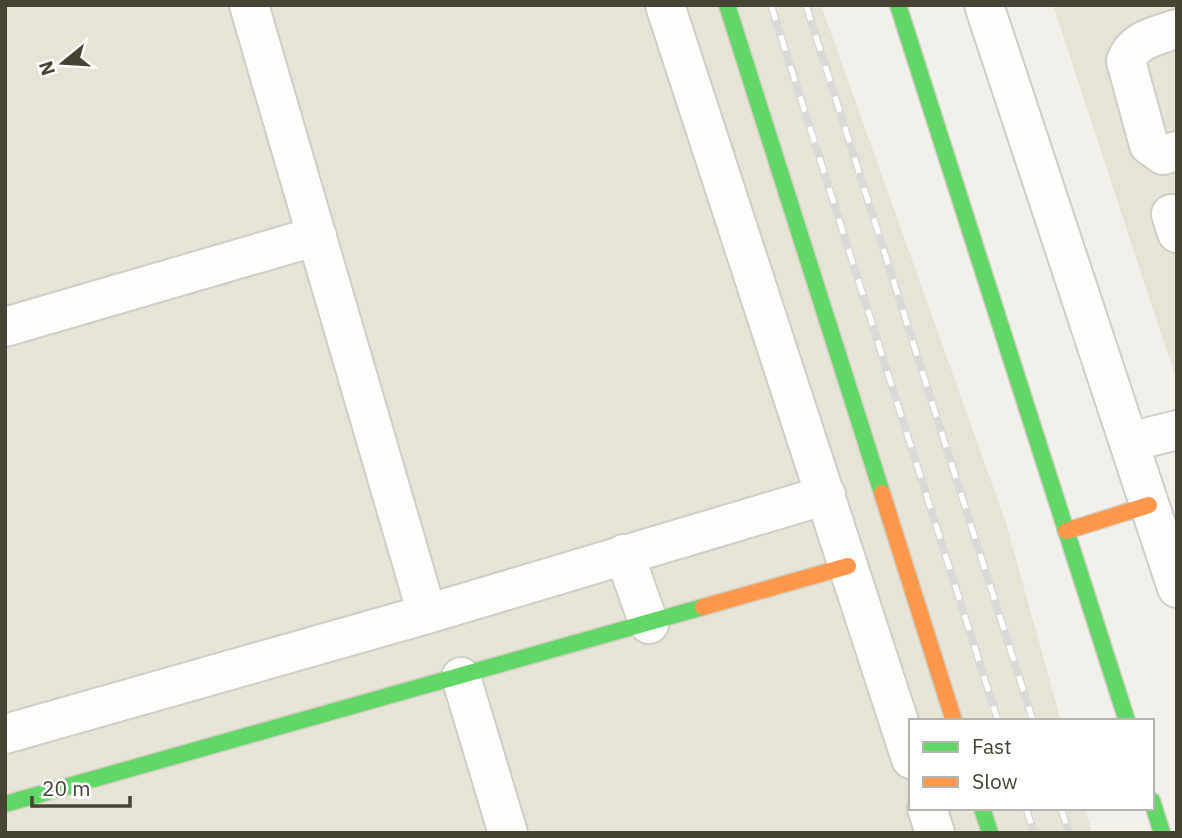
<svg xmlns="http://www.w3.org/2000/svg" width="1182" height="838" font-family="'IBM Plex Sans',sans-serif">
<rect width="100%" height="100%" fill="#f1f0ea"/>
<!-- residential -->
<g fill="#e6e3d7">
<path d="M5,5h816l185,518 55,198h-150v87h174l7,25h-1087z"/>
<path d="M1053,5h124v377z"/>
</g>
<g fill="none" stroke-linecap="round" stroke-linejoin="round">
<!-- street casing -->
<g stroke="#cfcec7" stroke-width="42">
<g id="street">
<path d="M249,5l178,609"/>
<path d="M665,5l246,754"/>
<path d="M984,5l193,583"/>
<path d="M1177,29c-21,7 -43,10 -51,32l23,84 14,10 14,-4"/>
<path d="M1171,214l6,19"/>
<path d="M5,327l312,-91"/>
<path d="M1129,442l48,-12"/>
<path d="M624,554l25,70"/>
<path d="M461,677l47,156"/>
<path d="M5,734l422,-120 399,-119"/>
<path d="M927,808l8,25"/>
</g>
</g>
<!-- fast casing -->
<g stroke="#d1cfc1" stroke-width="19">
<g id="fast">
<path d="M727,5l155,488"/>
<path d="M898,5l229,716"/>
<path d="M1152,801l10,32"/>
<path d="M5,804l698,-197"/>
<path d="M982,808l8,25"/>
</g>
</g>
<!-- slow casing -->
<g stroke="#d1cfc1" stroke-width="19">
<g id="slow">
<path d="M882,493l72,228"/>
<path d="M1066,531l83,-26"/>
<path d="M703,607l145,-41"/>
</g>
</g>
<!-- street -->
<use href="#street" stroke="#fdfdfc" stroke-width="38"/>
<!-- fast -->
<use href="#fast" stroke="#63d668" stroke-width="16"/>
<!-- slow -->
<use href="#slow" stroke="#ff974d" stroke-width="16"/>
<!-- rail casing -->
<g stroke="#d9d9d8" stroke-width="8">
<g id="rail">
<path d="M771,5l227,716"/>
<path d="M806,5l227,716"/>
<path d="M1026,808l8,25"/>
<path d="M1061,808l8,25"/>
</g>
</g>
<!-- rail -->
<use href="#rail" stroke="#fff" stroke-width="5" stroke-dasharray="16" stroke-linecap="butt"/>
</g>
<!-- border -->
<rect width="1182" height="838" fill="none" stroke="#484435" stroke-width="14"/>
<!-- legend -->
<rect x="909" y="719" width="245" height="91" fill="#ffffff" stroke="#b6b4ae" stroke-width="2"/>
<rect x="923" y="742" width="35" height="10" fill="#63d668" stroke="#b6b4ae" stroke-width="2"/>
<text x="972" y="754" font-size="21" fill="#484435">Fast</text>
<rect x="923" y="777" width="35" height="10" fill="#ff974d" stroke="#b6b4ae" stroke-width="2"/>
<text x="972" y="789" font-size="21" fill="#484435">Slow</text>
<!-- north arrow -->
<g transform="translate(63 63) rotate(252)" stroke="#ffffff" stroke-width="5" paint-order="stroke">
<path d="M0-5L12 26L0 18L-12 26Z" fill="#484435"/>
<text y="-10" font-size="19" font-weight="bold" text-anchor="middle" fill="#484435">N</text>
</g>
<!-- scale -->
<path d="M32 796v10h98v-10" fill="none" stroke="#484435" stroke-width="3.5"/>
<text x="42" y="796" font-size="21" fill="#484435" stroke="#ffffff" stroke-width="5" paint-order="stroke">20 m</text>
</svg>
